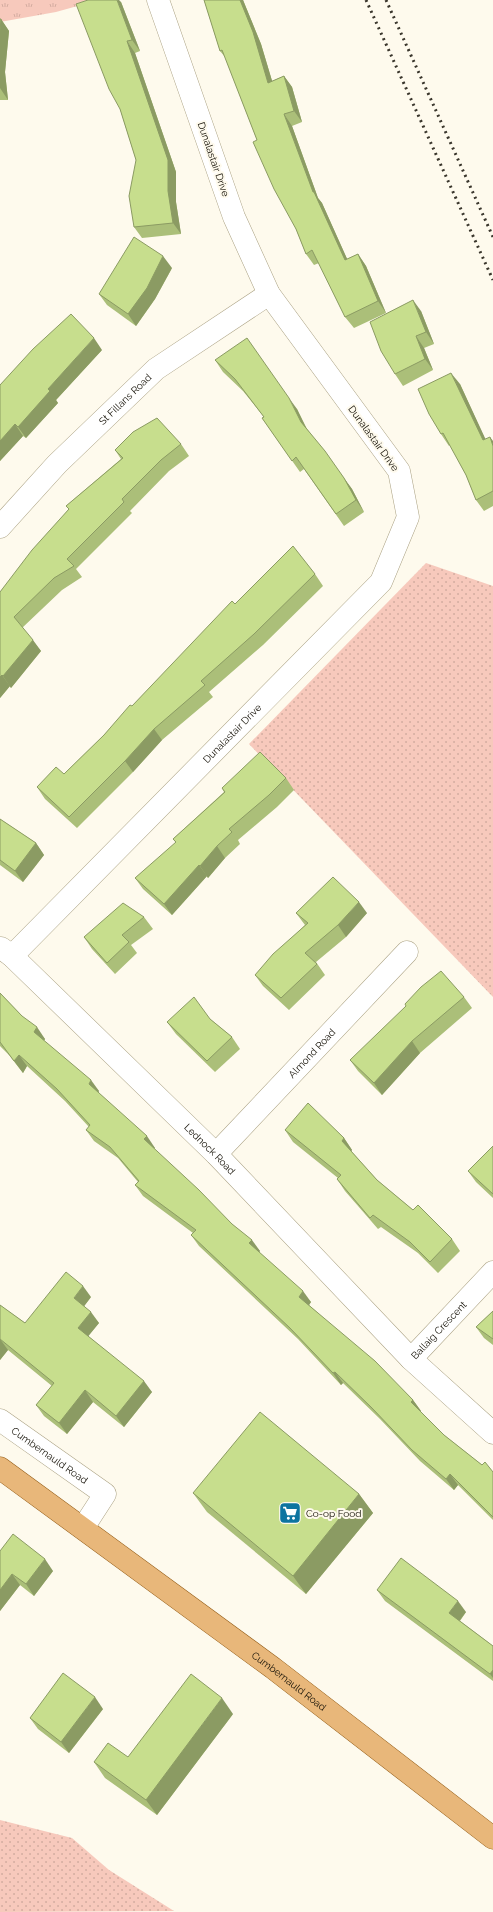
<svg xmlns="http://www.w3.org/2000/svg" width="493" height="1912" font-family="Raleway,sans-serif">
<defs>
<pattern id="grass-tufts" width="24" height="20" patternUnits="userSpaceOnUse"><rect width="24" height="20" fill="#f7c9bc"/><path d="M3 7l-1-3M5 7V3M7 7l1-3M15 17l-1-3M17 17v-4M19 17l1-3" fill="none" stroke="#d3aca0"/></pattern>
<pattern id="park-dots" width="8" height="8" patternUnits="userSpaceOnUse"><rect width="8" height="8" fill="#f7c9bc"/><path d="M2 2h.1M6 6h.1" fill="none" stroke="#d3aca0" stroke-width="1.8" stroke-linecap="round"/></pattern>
</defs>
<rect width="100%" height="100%" fill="#fefaed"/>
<!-- grass -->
<path fill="url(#grass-tufts)" d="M0,0h99l-43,12 -56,10z"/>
<!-- park -->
<g fill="url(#park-dots)">
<path d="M426,563l67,23v411l-244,-253z"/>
<path d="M0,1820l72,18 37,32 65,41 -174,1z"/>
</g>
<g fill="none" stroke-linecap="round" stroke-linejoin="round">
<!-- minor casing -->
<g stroke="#aba284" stroke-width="23">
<g id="minor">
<path id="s1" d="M0,527l57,-63 99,-95 113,-75"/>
<path id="s2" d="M1,948l11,8 204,198 195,205 82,74"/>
<path id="s3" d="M12,956l369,-374 27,-65 -9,-46 -130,-177 -35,-77 -76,-217"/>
<path id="s4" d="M216,1154l191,-202"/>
<path id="s5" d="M411,1359l82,-87"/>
<path id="s6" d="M0,1420l105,74 -22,34"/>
</g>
</g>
<!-- major casing -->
<g stroke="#935d18" stroke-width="23">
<g id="major">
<path id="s7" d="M0,1468l273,200 220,170"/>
</g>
</g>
<!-- minor -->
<use href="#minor" stroke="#fff" stroke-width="22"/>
<!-- major -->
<use href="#major" stroke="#e8b77a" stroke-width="22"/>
<!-- rail -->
<g stroke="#3a362c" stroke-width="3" stroke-dasharray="2 4" stroke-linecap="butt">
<path d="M366,0l127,280"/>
<path d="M386,0l107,237"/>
</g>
</g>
<!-- wall -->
<g fill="#abbf79">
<path d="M204,0h39l18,44 11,37 12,-5 8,11 10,35 -10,4 26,72 4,5 25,56 11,-5 8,12 20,47 -32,15 -9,-11 -26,-54 -5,2 -8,-11 -10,-25 -39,-89 -32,-83 -5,-6z"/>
<path d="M121,2l19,49 -5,2 41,119v30l5,32 -39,4 -8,-11 2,-67 -16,-51z"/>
<path d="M0,19h1l8,12 -4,41 3,28h-8z"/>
<path d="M172,268l-17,31 -19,27 -29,-21 -8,-11z"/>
<path d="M421,311l13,33 -10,4 9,22 -30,16 -8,-12z"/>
<path d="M102,350l-46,50 2,3 -32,35 -3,-2 -23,25v-76z"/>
<path d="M215,360l82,49 10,20 45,60 12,23 -20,14 -40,-57 -4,3 -38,-54 2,-1 -21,-26 -20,-19z"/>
<path d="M460,384l25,55 8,2v65l-9,5 -8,-11 -10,-25 -16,-30 -1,1 -8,-12z"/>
<path d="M181,444l8,12 -20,15 -39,40 2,2 -56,56 6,8 -20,13 -40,38 19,23 -30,37 -1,-2 -10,12v-106l69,-83 -3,-3 55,-47 -6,-9z"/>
<path d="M315,574l8,12 -60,59 -54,47 4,5 -51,43 -29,32 -56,56 -32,-29 -8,-12 27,-13 40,-39 28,-29 103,-102z"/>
<path d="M286,778l8,12 -17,17 -39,33 2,4 -15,14 -17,20 -1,-2 -35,39 -29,-26 -8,-11 41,-35 -3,-4 51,-47 -2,-4z"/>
<path d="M0,819l36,24 8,12 -21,27 -23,-17z"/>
<path d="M296,913h71l-21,24 -30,25 9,13 -36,35 -26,-24 -8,-11 50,-50z"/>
<path d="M144,917l9,12 -22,16 6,8 -22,21 -23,-25 -8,-12z"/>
<path d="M0,993l22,23 23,23 -1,2 55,50 -1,1 57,56 -1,1 106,102 -1,1 52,50 -2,3 104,95 8,11 -1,1 24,23 38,30 11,7v48l-35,-35 -4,5 -34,-29 -40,-42 -37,-36 -2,2 -43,-46 -99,-93 -8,-11 2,-2 -50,-37 -8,-11 3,-3 -20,-24 -24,-17 -8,-11 3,-3 -24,-26 -38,-35 -4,7 -14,-18 -9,-9z"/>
<path d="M464,997l8,11 -52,45 -38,42 -24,-24 -8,-11z"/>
<path d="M210,1019l22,18 8,12 -25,23 -39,-38 -9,-12z"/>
<path d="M285,1130l59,8 8,12 -1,1 26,29 36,30 39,29 8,12 -22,22 -20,-20 -37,-26 -3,2 -33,-38 -8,-12 1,-1 -45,-36z"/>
<path d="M493,1146v52l-17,-16 -8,-11z"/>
<path d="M91,1297l-7,9 15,17 -11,13 64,56 -28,35 -31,-25 -26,32 -23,-18 -8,-11 16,-19 -44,-36 -8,10v-55l25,18z"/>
<path d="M493,1311v34l-9,-7 -8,-11z"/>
<path d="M193,1493l166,1 14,19 -67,81 -99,-82z"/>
<path d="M0,1551l53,20 -19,25 -14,-11 -20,26z"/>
<path d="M377,1590l89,22 -6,9 33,25v35l-108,-80z"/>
<path d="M103,1709l-34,44 -31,-24 -8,-11z"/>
<path d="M233,1714l-76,101 -52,-37 -11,-16 34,-5z"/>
</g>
<!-- shaded-wall -->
<g fill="#8b9b63">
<path d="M117,0h2l2,2 19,49 -8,-11z"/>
<path d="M240,0h3l18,44 15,50 -8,-11z"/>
<path d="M1,19l8,12 -4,41 3,28 -8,-12v-57z"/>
<path d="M127,41l8,12 41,119v30l5,32 -8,-11z"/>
<path d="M284,76l8,11 10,35 -8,-11z"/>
<path d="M284,114l8,12 26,72 4,5 31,69 -8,-12 -32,-68z"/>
<path d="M358,254l8,12 20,47 -8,-12z"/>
<path d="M163,256l9,12 -17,31 -19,27 -8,-12z"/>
<path d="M413,300l8,11 13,33 -8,-12z"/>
<path d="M416,336l8,12 9,22 -8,-11z"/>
<path d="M94,338l8,12 -46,50 2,3 -32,35 -8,-11 30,-38z"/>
<path d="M451,373l9,11 31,67 -8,-11z"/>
<path d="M289,398l8,11 12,25 -8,-12z"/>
<path d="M15,424l8,12 -23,25v-20z"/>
<path d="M490,437l3,4v5z"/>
<path d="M344,478l8,11 12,23 -8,-12z"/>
<path d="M33,640l8,11 -30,37 -8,-12z"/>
<path d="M2,675l8,11 -10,12v-21z"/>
<path d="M154,729l8,11 -29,32 -8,-11z"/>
<path d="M36,843l8,12 -21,27 -8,-11z"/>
<path d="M217,846l8,12 -17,20 -8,-12z"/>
<path d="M199,865l8,11 -35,39 -8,-11z"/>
<path d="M359,902l8,11 -21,24 -8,-12z"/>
<path d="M37,1027l8,12 -3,5 -8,-12z"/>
<path d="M412,1041l8,12 -38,42 -8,-12z"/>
<path d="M19,1055l8,11 -4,7 -9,-12z"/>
<path d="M91,1080l8,11 -2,4 -8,-11z"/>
<path d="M147,1136l8,12 -3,3 -8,-12z"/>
<path d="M344,1138l8,12 -2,3 -8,-12z"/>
<path d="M252,1240l8,11 -3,4 -8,-12z"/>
<path d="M83,1286l8,11 -9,12 -8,-11z"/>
<path d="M303,1291l8,11 -4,6 -8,-11z"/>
<path d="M91,1312l8,11 -13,16 -8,-11z"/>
<path d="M0,1339l8,11 -8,10z"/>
<path d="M335,1372l8,11 -2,2 -8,-12z"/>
<path d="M144,1381l8,11 -28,35 -8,-11z"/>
<path d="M85,1390l8,12 -26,32 -8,-11z"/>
<path d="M413,1400l8,11 -2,3 -8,-12z"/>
<path d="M450,1474l8,11 -4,5 -8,-11z"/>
<path d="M359,1494l14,19 -67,81 -13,-18z"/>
<path d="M45,1559l8,12 -19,25 -8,-12z"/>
<path d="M12,1574l8,11 -20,26v-21z"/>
<path d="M458,1601l8,11 -9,12 -8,-11z"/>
<path d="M493,1670v8l-3,-4z"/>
<path d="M95,1697l8,12 -34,44 -8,-11z"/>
<path d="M222,1698l11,16 -76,101 -11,-15z"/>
</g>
<!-- building -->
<g fill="#c7de8d" stroke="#8b9b63">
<path d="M88,0h29l15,40 -5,1 41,119v31l5,32 -39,4 -5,-31 7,-36 -16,-51 -11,-20 -33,-85z"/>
<path d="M204,0h36l13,32 15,51 16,-7 10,35 -10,3 29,78h1l31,68 13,-6 20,47 -33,16 -33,-67 -6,4 -10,-25 -22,-40 -21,-47 4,-2 -35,-90 -2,1z"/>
<path d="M0,19h1l-1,12z"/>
<path d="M134,237l29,19 -16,32 -19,26 -29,-20z"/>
<path d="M413,300l13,32 -10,4 9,23 -30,15 -14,-23 -11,-29z"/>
<path d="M71,314l23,24 -46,51 2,2 -32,36 -3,-3 -15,17v-56l33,-36z"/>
<path d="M247,338l42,60 12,24 24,29 19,27 12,22 -20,14 -40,-57 -4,4 -30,-43 2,-1 -29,-38 -20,-19z"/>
<path d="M451,373l32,67 7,-3 3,9v45l-17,9 -10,-25 -23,-42 -2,1 -12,-20 -11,-25z"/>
<path d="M157,418l24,26 -20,16 -39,39 2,3 -57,57 7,7 -20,12 -40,39 19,23 -30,36 -1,-1 -2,2v-85l32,-42 37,-41 -3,-3 57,-48 -8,-8 18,-18z"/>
<path d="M293,546l22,28 -61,60 -53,47 4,4 -51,44 -29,32 -56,56 -32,-30 19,-20 8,7 40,-39 26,-30 2,1 100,-105 3,3z"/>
<path d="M260,752l26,26 -17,17 -40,34 3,3 -15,14 -17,20 -1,-1 -35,39 -29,-26 41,-36 -3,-3 52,-47 -3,-4z"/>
<path d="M0,819l36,24 -21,28 -15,-11z"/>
<path d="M333,877l26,25 -21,23 -33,28 12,11 -36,34 -26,-23 18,-21 35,-31 -12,-10z"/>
<path d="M123,903l21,14 -22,18 7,7 -22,21 -23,-26z"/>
<path d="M441,971l23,26 -52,44 -38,42 -24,-23 56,-54 -1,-2 16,-17z"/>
<path d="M0,993l22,23 15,11 -3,5 57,48 -2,4 58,52 -3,3 55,51 33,34 20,16 -3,3 54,48 -4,6 76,64 38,39 -2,2 33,33 38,30 3,-3 8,10v45l-43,-43 -4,5 -34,-29 -40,-42 -37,-36 -2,1 -43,-45 -99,-93 5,-5 -61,-45 4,-4 -29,-34 -24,-17 4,-5 -33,-36 -38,-34 -5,6 -14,-19z"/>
<path d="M194,997l16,22 22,18 -25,24 -40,-39z"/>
<path d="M308,1103l36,35 -2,3 35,39 36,30 5,-5 34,34 -22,23 -20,-20 -37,-27 -3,3 -33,-39 4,-4 -56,-45z"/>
<path d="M493,1146v48l-25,-23z"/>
<path d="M66,1272l17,14 -9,12 17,14 -13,16 66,53 -28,35 -31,-26 -26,33 -23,-18 18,-22 -54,-44v-34l25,18z"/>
<path d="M493,1311v28l-17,-12z"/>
<path d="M260,1412l99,82 -66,82 -100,-83z"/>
<path d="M13,1534l32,25 -19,25 -14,-10 -12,16v-39z"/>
<path d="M401,1558l57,43 -9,12 44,33v24l-3,4 -113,-84z"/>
<path d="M63,1673l32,24 -34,45 -31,-24z"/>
<path d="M191,1674l31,24 -76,102 -52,-38 14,-19 20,14z"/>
</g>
<!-- icons -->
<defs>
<g id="supermarket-square" transform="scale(1.15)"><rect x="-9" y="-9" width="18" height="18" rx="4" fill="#0d74a0" stroke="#fefaed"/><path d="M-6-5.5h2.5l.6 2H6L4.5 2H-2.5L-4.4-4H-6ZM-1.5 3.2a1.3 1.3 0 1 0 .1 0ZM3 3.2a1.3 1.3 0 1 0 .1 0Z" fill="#fff"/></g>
</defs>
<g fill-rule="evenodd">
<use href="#supermarket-square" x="290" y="1513"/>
</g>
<g text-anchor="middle" stroke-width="4" stroke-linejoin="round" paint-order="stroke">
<!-- street labels -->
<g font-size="10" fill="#141006" stroke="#fefaed">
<text transform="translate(214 159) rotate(71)" y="4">Dunalastair Drive</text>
<text dy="4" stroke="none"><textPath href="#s1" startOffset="179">St Fillans Road</textPath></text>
<text transform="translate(374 438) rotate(54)" y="4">Dunalastair Drive</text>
<text dy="4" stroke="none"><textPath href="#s3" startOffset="313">Dunalastair Drive</textPath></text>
<text dy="4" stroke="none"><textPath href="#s4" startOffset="139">Almond Road</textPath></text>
<text dy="4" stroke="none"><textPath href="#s2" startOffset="290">Lednock Road</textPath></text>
<text dy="4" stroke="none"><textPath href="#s5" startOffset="40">Ballaig Crescent</textPath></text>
<text dy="4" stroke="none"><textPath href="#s6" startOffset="61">Cumbernauld Road</textPath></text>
<text dy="4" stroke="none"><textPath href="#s7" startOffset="359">Cumbernauld Road</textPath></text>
</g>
<!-- poi labels -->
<g font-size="10" fill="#141006" stroke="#fefaed" text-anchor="start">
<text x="306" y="1517">Co-op Food</text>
</g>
</g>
</svg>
